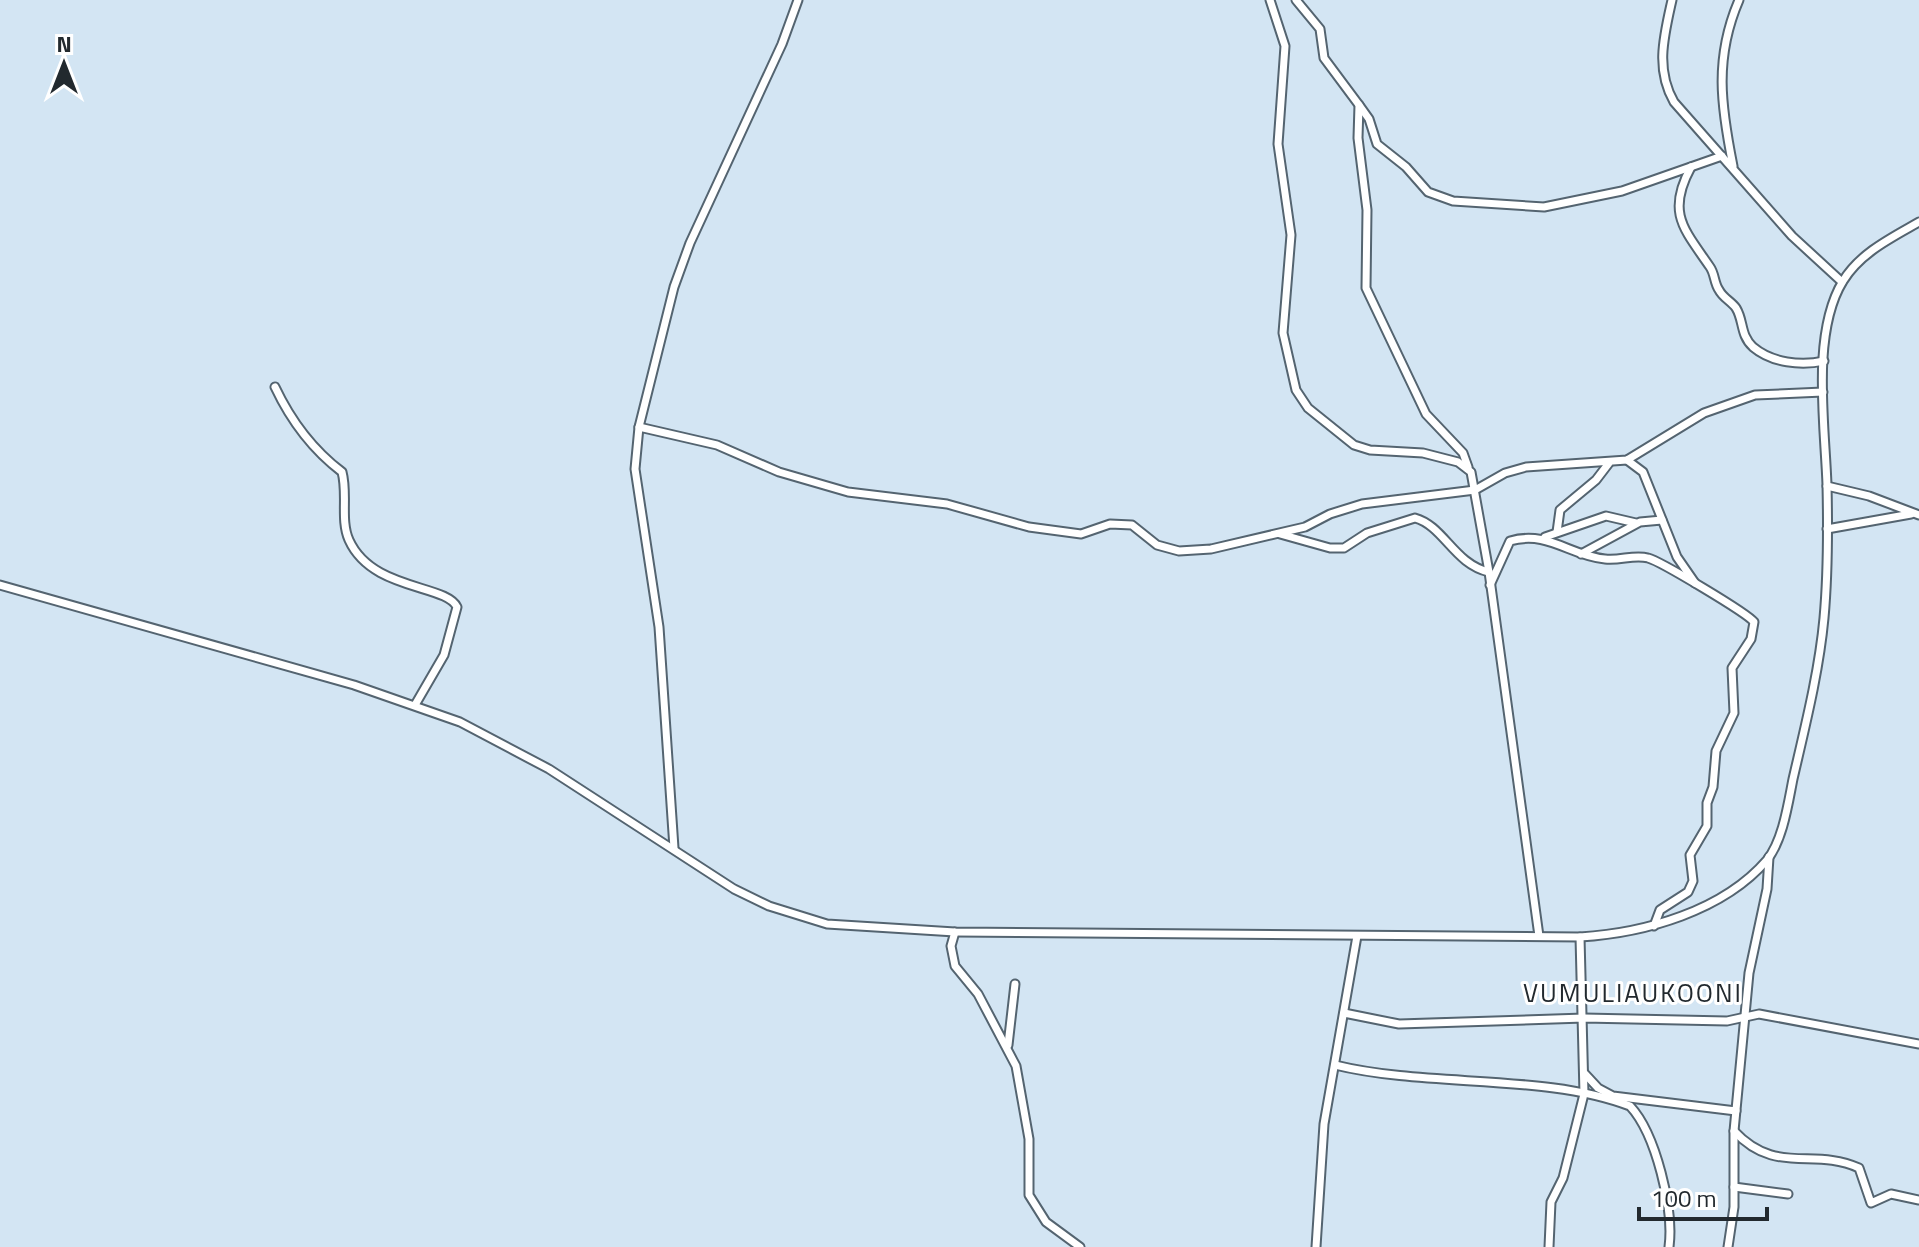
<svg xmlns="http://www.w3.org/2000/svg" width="1919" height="1247" font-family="'Titillium Web',sans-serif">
<rect width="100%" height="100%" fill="#d3e5f3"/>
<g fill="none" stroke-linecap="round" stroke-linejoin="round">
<!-- street casing -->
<g stroke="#546470" stroke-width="11">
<g id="street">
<path d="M1270,0l15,46 -7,98 13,91 -8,98 13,57 12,18 46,37 16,5 53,3 35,9 13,10 18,100 50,364"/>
<path d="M1296,0l24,29 4,29 35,47 -1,33 9,72 -1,78 60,126 37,39 5,14"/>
<path d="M1672,0c-8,36 -17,69 2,102l118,134 50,46"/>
<path d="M1359,105l10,14 8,25 29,23 22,25 25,9 91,6 78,-16 100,-35"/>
<path d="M1733,166c-12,-60 -19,-108 6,-166"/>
<path d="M1691,167c-25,46 -7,62 19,100 5,7 4,16 9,23 4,8 12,11 17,18 8,13 4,27 17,39 19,16 48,19 71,14"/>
<path d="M275,387c16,34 38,63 67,85 6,22 -2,48 7,68 23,51 97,44 108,67l-13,48 -29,50"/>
<path d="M639,427l78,18 62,27 69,20 99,12 82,23 52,7 29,-10 22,1 25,20 22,6 32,-2 94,-22 25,-13 32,-10 113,-14 30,-17 21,-6 101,-7 77,-47 51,-18 68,-3"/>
<path d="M1627,460l16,12 34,85 18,26"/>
<path d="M1827,486l42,10 50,19"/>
<path d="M1827,529l84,-15"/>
<path d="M1557,532l3,-22 36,-30 13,-17"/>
<path d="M1280,534l50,14h14l23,-15 48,-15c29,8 39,46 74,54"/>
<path d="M1545,537l61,-21 30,7"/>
<path d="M1581,554l59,-32 22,-2"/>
<path d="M0,585l354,100 106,37 89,47 185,120 35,17 58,18 128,8 625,5c65,-4 143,-26 187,-77 16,-20 21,-56 26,-81 12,-52 26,-107 31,-161 4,-44 4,-89 3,-133 -2,-60 -16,-152 16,-204 17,-28 48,-43 76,-59"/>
<path d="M1490,585l20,-44c38,-11 60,15 95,18 15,2 29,-5 43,-1 12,3 99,55 106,64l-3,17 -19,29 2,45 -18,38 -3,36 -6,16v23l-17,29 3,26 -5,11 -28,18 -6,16"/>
<path d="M674,848l-15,-221 -24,-158 4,-42 35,-140 16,-44 92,-199 16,-44"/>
<path d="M955,932l-4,14 4,20 23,28 38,72 13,73v56l17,27 34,25"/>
<path d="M1344,1013l55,11 185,-6 143,3 32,-7 160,30"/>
<path d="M1008,1045l7,-61"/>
<path d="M1335,1065c94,23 209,8 295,41 26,28 44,103 39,141"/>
<path d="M1585,1074l13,14 15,8 123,15"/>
<path d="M1734,1131c42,45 79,16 125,37l12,35 20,-9 28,6"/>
<path d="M1734,1187l54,7"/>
<path d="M1316,1247l8,-123 33,-188"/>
<path d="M1549,1247l2,-45 12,-24 21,-84 -4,-157"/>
<path d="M1728,1247l6,-40v-76l15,-158 18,-84 2,-32"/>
</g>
</g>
<!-- street -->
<use href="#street" stroke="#fff" stroke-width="7"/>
</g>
<g text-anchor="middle" stroke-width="6" stroke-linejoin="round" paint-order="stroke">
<!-- quarter labels -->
<g font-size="26" letter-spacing="2" fill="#22292e" stroke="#fff">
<text x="1633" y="1002">VUMULIAUKOONI</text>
</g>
</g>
<!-- north arrow -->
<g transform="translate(64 64)" stroke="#ffffff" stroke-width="6" paint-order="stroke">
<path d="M0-6L14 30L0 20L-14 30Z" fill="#22292e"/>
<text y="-12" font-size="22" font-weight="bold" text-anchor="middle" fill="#22292e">N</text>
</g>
<!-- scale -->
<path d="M1639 1207v12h128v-12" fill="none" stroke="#22292e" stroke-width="4"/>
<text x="1651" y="1207" font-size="24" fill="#22292e" stroke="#ffffff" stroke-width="6" paint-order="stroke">100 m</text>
</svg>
